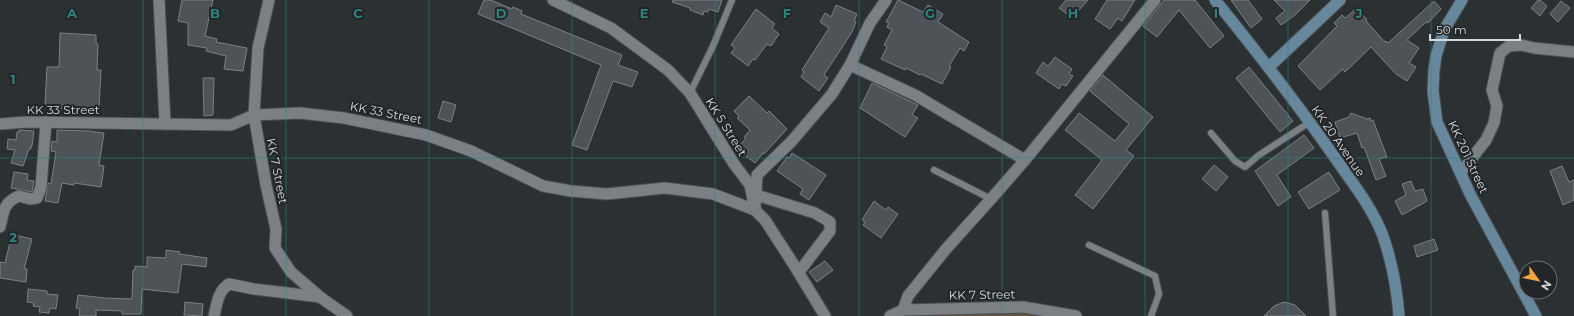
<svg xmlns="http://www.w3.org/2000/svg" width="1574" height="316" font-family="Montserrat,sans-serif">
<rect width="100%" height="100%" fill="#2b3033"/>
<!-- green -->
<path fill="#645441" d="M1028,312l18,4h-138l3,-1z"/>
<!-- building -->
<g fill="#4e5357" stroke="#7b8084">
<path d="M182,0h31l-8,36 12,3 -1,3 31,6 -4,23 -19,-2 2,-13 -20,-5 1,-3 -19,-3v-22l-10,-2z"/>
<path d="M484,0h7l21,9 1,-2 9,4 -1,3 101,41 -4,10 20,7 -6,15 -19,-6 -26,69 -15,-5 29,-80 -123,-51z"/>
<path d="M673,0h49l-4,12 -9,-3 -1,3 -4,-1 -1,4 -13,-5v-2l-18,-6z"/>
<path d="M898,0l25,12 5,-7 15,9 -5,8 31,20 -5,9 -4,-3 -11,18 2,1 -9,17 -21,-10 -1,1 -14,-7 -1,2 -24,-11 6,-12 -3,-2 8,-15 -5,-3 2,-4 -3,-1z"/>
<path d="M1066,0h22l-16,18 -13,-10z"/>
<path d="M1107,0h28l-13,21 -4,-3 -8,11 -15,-10z"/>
<path d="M1164,0h31l29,36 -14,12 -31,-38 -22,27 -14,-11z"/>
<path d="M1231,0h17l14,19 -11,9z"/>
<path d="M1274,0h36l-15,15 -14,10 -5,-7 9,-7z"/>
<path d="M1538,0h2l7,6 -7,10 -9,-8z"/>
<path d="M1434,1l7,8 -13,14 -2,-1 -19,18 12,8 -10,15 7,4 -9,14 -11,-7 -25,-27 -26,25 -2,-3 -23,21 -22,-24 39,-40 -3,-3 8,-8 3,3 12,-10 10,12 -1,1 19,21 1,-1 2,2z"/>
<path d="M1561,1l9,7 -12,14 -8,-8z"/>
<path d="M836,5l21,9 -3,7 2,1 -4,10 -28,43 4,3 -9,13 -18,-14 3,-5 -2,-2 27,-42 -9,-6 5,-9 6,4z"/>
<path d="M756,9l19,15 -3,4 7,6 -8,12 -4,-2 -12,16 -2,-1 -5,7 -17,-13 4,-5 -4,-3z"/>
<path d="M60,33l36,2v8l2,1 -1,26h4l-2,37h-5v2l-44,-1v-3l-5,-1 2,-37h12z"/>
<path d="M1055,57l17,12 -3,5 4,2 -7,10 -4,-2 -3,5 -23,-16 7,-11 5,4z"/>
<path d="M1249,67l44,54 -13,11 -44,-54z"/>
<path d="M1103,75l50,42 -27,33 8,6 -41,53 -18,-14 27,-35 -37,-30 14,-17 36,28 14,-17 -39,-33z"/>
<path d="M203,78h11l-1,37 -9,1z"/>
<path d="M872,83l46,22 -6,10 6,3 -13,19 -45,-29z"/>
<path d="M749,96l18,17 2,-2 18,18 -23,25 -1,-1 -8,10 -18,-14 9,-11 -2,-1 6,-7 -13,-12 2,-2 -5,-5z"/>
<path d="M443,101l13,4 -5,17 -13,-4z"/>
<path d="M1351,113l16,6 3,-1 1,3 2,-1 14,37 -8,2 7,17 -10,4 -12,-33 -2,1 -5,-15 -17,5 -5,-16 14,-5z"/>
<path d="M19,130l15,1 -2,15h-1v3h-2l-6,17 -12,-3 4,-13 -8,-1 1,-10 8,1 1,-8h2z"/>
<path d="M57,130l31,1 16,2 -5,32 5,1 -3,21 -27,-4v2l-12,-2 -4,20 -13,-2 3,-18 3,1 5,-32 -5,-1 1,-10 5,1z"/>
<path d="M1304,135l10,13 -37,27 14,22 -13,9 -23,-35z"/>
<path d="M792,153l34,22 -17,25 -9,-6 3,-5 -26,-18 10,-14 2,1z"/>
<path d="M1214,165l14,12 -12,14 -14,-12z"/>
<path d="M1562,166l7,16 5,-2v20l-11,5 -13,-34z"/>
<path d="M14,172l14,2 -1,6 7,1 -2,11 -21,-4z"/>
<path d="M1329,172l11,18 -31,19 -11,-17z"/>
<path d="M1411,181l4,10 8,-2 4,12 -25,14 -7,-14 11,-6 -4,-11z"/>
<path d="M874,201l12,9 2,-3 10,7 -17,24 -18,-13 2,-3 -3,-2z"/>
<path d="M15,235l17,4 -8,30h3l-1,13 -26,-4v-16l5,1 6,-25 3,1z"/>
<path d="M1434,239l4,11 -21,7 -3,-11z"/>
<path d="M166,250l14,2 -1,2 28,4 -1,9 -24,-3 -4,29 -36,-4 -1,25h-19v-3l-26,-1v6h-17l1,-7 -4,-1 2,-13 27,3 27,1 1,-29h2v-4l12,1v-10l19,1z"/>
<path d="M825,261l8,9 -16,12 -8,-10z"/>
<path d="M28,289l19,2v3l11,1 -2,14 -6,-1 -1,5 -10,-1 1,-5 -7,-1 1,-3 -7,-1z"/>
<path d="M185,302l18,2 -1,12 -18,-1z"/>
<path d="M1284,302l11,3 11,11h-42l10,-10z"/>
</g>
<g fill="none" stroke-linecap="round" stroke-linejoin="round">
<!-- service casing -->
<g stroke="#4a4e51" stroke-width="8">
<g id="service">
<path d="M690,93l23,-47 19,-46"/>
<path d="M1211,133l24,28 10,6 14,-12 51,-33"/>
<path d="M934,170l57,29"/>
<path d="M1325,213l8,103"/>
<path d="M1089,245l66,31 4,18 -8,22"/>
</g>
</g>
<!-- minor casing -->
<g stroke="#4a4e51" stroke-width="13">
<g id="minor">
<path d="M159,0l6,123"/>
<path d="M269,0l-11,48 -4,67 12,70 10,44 -1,19 16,24 29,25 27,19"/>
<path d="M553,0l58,28 57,42 22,23 44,71 16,21 5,25 10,10 29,45 31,51"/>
<path d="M850,65l65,30 110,65"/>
<path d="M0,124l26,-2 205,3 23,-10 46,-2 44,5 82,17 45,16 72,35 28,5 36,3 58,-6 48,6 42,16 2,-35 34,-33 41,-48 18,-29 20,-42 16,-23"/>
<path d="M1461,172l25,-32 8,-17 3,-17 -5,-16 8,-37 9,-7 12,-1 13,3 40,4"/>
<path d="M756,195l59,18 15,9v9l-31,41"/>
<path d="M0,227c4,-16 3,-24 19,-31l11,3 7,-1 4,-11 5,-65"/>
<path d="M903,310l5,-14 38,-47 45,-50 34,-39 130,-160"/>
<path d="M214,316c3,-13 4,-25 15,-32l25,5 66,8"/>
<path d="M890,316l13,-6 120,-3 53,9"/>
</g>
</g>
<!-- secondary casing -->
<g stroke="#4a4e51" stroke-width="13">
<g id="secondary">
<path d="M1215,0c43,53 84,106 123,162 16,23 35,47 45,74 9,26 14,53 16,80"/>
<path d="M1462,0l-18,30 -8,26 -2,14 -1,21 4,31 33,72 66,122"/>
<path d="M1269,67l71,-67"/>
</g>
</g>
<!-- service -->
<use href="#service" stroke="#7b8084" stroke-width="6"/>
<!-- minor -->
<use href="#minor" stroke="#7b8084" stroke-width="11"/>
<!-- secondary -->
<use href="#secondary" stroke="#66879c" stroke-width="11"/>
</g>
<!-- grid -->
<path fill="none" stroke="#2d857e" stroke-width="1" stroke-opacity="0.55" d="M143,0v316M286,0v316M429,0v316M572,0v316M715,0v316M859,0v316M1002,0v316M1145,0v316M1288,0v316M1431,0v316M0,158h1574"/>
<g text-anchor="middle" stroke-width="4" stroke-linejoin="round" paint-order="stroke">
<!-- street labels -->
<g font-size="12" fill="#d6d9db" stroke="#222629">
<text x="63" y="114">KK 33 Street</text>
<text transform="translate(386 113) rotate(11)" y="4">KK 33 Street</text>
<text transform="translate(726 127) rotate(58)" y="4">KK 5 Street</text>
<text transform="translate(1338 141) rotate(55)" y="4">KK 20 Avenue</text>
<text transform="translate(1468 157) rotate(65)" y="4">KK 201 Street</text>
<text transform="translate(277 171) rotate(79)" y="4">KK 7 Street</text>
<text transform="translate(982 295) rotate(-1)" y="4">KK 7 Street</text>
</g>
</g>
<g font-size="13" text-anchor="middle" font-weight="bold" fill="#2d857e" stroke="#222629" stroke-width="4" stroke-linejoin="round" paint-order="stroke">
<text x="72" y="18">A</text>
<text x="215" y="18">B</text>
<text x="358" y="18">C</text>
<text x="501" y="18">D</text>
<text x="644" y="18">E</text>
<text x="787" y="18">F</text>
<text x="930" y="18">G</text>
<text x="1073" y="18">H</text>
<text x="1216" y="18">I</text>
<text x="1359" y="18">J</text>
<text x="13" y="84">1</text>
<text x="13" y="242">2</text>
</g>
<!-- north arrow -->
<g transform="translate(1538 280) rotate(123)"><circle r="19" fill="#222629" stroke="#6a6e70"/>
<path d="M0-3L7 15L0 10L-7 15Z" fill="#f1a63f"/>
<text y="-6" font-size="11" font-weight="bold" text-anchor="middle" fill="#d6d9db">N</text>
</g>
<!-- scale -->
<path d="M1430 34v6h90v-6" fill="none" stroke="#d6d9db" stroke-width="2"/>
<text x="1436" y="34" font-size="12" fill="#d6d9db" stroke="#222629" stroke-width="3" paint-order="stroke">50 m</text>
</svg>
